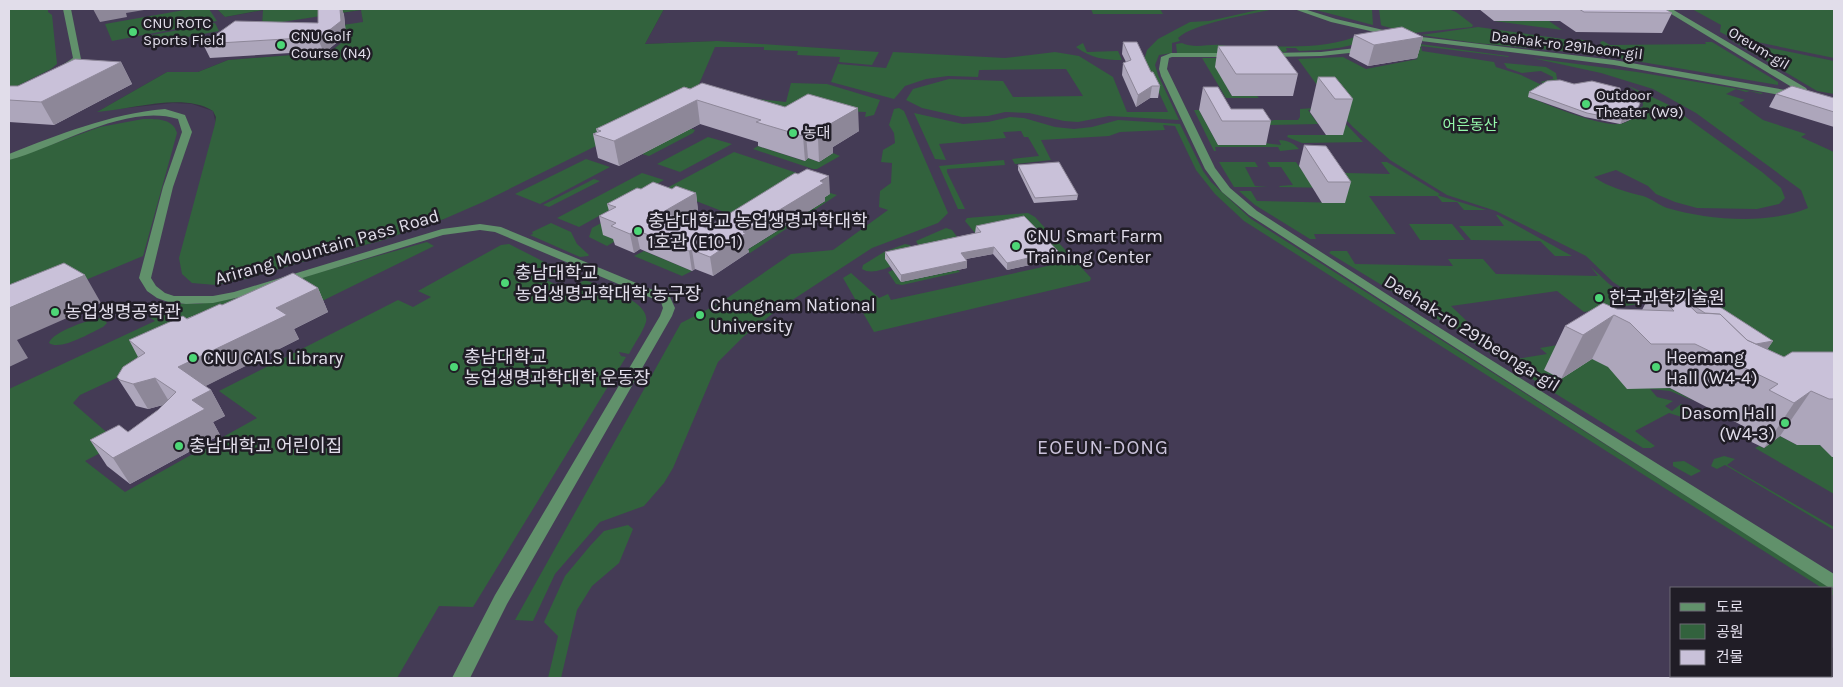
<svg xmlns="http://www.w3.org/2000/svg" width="1843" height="687" font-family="Karla,'Noto Sans KR',sans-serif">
<rect width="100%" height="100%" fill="#3a3347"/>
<!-- built -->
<path fill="#443b55" d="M9,9h208l8,8 39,-7 -2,14 100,-14 1,13 -53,7 -55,3 96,3 -21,16 -102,8 -30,12h-31l-68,39 74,-8 19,1 21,7 36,167 63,-19 68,-18 64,-22 273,-178 -72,3 19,-35h1170v638l-2,1v-60h-160v88h95l-6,2h-1752z"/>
<!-- green -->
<g fill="#32623d">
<path d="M9,9h39v3l4,3 5,49 -6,5 -42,21z"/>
<path d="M190,9h19l8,12 -105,20 -7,-17z"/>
<path d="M217,9h447l-19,35 72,-3 162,11 -7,13 -33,-3 1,-5 -43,-2 1,-4 -34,-1v-3h-49l-22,51 -210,104 -39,17 -64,22 -68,18 -63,19 -33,7 -24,-2 -10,-9 -3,-16 36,-134 1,-7 -3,-6c-30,-19 -82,-1 -116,1l70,-40h31l30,-12 102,-8 20,-16 -98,-3 58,-3 53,-8 -2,-12 -99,15 1,-15 -38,7z"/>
<path d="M1091,9h69l3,5h-70z"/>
<path d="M1262,9h12c-22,5 -81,14 -96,29l2,3 -8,2v10l-13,2 -4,10 3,10 21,45 -70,-4 -31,6 -14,-1 -35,-8 -24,-1 -17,4 -26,1 -40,-9 -16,-8 7,-11 36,-10 54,2 10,16 70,-1 -17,-27 -87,1 -1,7 -30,-1 -22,3 -21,7 -11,13 -63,-17 7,-18 48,4 7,-16 112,6 50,-6 24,4 34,21 14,35h41l-24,-52 3,-10 11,-11 32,-17 19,-1z"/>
<path d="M1316,9h56l1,16 -57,-15z"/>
<path d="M1379,9l48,1 21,-1 8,3 17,13 -1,2 -59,6 -30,-7 -2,-1z"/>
<path d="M1692,9h142v49l-106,-22 -8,-4 1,-7z"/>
<path d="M1494,21h55l13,9z"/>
<path d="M215,23l4,8 -63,12 -4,-8z"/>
<path d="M1478,27l99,14v-2l12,2 4,13 -117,-11 -55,-8z"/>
<path d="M1364,33l14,3c-29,12 -47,14 -79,15l-3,-3h-10l1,3 -2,1 -36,-1 3,-5c38,0 77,4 112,-13z"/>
<path d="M1731,40l103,21v33l-17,-3z"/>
<path d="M1603,41l7,4 96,-1 -1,-2h7l66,40v3l-166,-28 -7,-2 -5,-13z"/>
<path d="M1405,42l103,14 1,1 -88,-11 1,5 72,11 2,5 25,8 23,11 -16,11c21,8 70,29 91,27 5,0 10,-4 15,-6l3,-8 6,-4 -1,-11 -15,-10 42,20 93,67 19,16 4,10 -6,6 -22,5 -60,-1 -22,-6 -19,-8 -8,-8 -32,-16 -22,7c14,10 32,15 49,19 9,3 16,9 24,12 41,12 101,17 141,0l-7,-18 -105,-77 -43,-24 -52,-16 -69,-15 105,14 126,21 -2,1 -11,-3 -4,1 -10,-3 -10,5 19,6 -6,3 24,17 43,14 -5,3 33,15v220l-53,-13 -135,-55 -33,-22 -27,-26 -90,-45 -49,-16 -57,-35 -37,-33 -23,-24 -32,-44 45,-2 23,12 52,-10 -25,-12z"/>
<path d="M1083,43l4,9 31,-1 4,9c-18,0 -31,-2 -46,-13z"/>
<path d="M1182,43c15,7 30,-1 45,3l4,7h-54l-1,-9z"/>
<path d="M1202,58h25l1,32 4,6h25l2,2h-33z"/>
<path d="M1504,63l42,4 10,6 2,11 -10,1 -8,-3 13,-3v-2l-12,-6 -19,2 -15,-5z"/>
<path d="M791,83l36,1 53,16 -6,15 -9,2 1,-5 -85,-3 -34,-11 39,4z"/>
<path d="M1326,103l37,39 -61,1 -15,-6 1,-2h54l-27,-26 -7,1 10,14 -50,1 -4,-2 10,-3h24l2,-3v-8l14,-1z"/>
<path d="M899,108l5,3 44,102 -10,10 -66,25 -95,62 -34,27 -25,25 -45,106 -9,15 -20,23 -44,16 -45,52 -22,47 -18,-1 166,-297 39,-20 71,-49 42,-4 55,-40 -9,-3 1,-16 11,-8 1,-20 -11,-1 2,-12 12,-7 -1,-10 -5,-8 5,-16z"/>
<path d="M1194,110h5l19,35h40l7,-2 16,2 -2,-5c7,0 15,3 20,9l-19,2 -2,-4h-63l1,4h-2z"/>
<path d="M914,113l49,11 25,-2 22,-5 14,1 31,9 19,2 18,-2 26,-7 62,4 23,47 8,11 40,37 583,371v6l-2,-1v-7h-10l-578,-367 -29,-27 -19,-24 -21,-44 -12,-1 2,5 -45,2 -11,4 -68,4 10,20 -36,4 -3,-5 27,-3 -11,-19h-4l-3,-6 -18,1 3,6 -67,6 7,16 -11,-1z"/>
<path d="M143,119c13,0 30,-1 34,14l-34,123 -134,56v-152l91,-33z"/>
<path d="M690,128l5,2 -2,3 -44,23 -7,-2z"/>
<path d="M708,137l24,7 -52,28 -23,-8z"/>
<path d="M758,146l46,15 4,-3 11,4 14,-9 7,3 -23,13h-4l-60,-20z"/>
<path d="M734,152l66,22 -68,41 -67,-26z"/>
<path d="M586,159l24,8 -70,37 -25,-10z"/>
<path d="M1004,160l1,5 -58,4v3l18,37h-7l-19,-43z"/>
<path d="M1219,162h36l3,5h-13l10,19 13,1h-34z"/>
<path d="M1267,162h29l7,10 87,2 -9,-12h6l53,32 -2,1 2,1 46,14h-22l-7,-8h-15l-5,-6h-68l27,38h-82l2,5h-6l-55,-34 -16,-14h12l6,10 88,2 -10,-15 -55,-1 -1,-1 14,-1 -12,-18h-11z"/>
<path d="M642,173l22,7 -85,47 -22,-9z"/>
<path d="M594,179l6,2 -51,26 -6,-2z"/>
<path d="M823,191l14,4 -87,58 -5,-2 80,-50z"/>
<path d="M636,204l-32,31 13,5 -10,6 -18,-9 3,-9z"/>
<path d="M1028,213l7,4 56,61 -1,3 -216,51 -31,-54 8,-5 28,25 9,-4 3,6 175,-38 -26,-32 -65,3 -10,-12 2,-3z"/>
<path d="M1496,215h2l74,41h-17l-15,-15 -69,-1 -12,-14h45z"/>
<path d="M551,223l20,9 6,12 12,11 -1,1 -8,1 -50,-22 3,-1 -1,-2z"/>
<path d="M1409,224h43l13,16h-45z"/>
<path d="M946,228l6,2 20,27 -50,-5 -6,-11z"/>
<path d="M427,242l7,4 -118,58 -120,37 -116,54 -7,8 46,40 -34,18 40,31 132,-74 -38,-27 179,-91 15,7 18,-10 -13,-6 83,-46 8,-1 53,27 1,1 -11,7 -6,1 23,10 2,-3 14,-7c16,6 66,21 61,42 -3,10 -12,22 -17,32l-10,-2 2,4 5,1 -153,250 -34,-1 -42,72h-388v-289l146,-68 -6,-4 28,-13h21l47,-7 72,-24z"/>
<path d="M905,244l5,1 6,8c-13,7 -40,25 -54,16l1,-4 21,-13z"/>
<path d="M644,251l48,20 -10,5 -48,-20z"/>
<path d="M1331,251h16l8,13 98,2 -5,-7h35l13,15 102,2 -8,-10 19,18 30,20 -55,8 -27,-21 -106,15 23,22 -20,1 -125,-76z"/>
<path d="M893,270l8,12 57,-12 2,2 -58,13 -6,-1 -8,-12z"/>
<path d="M103,318l4,5 -4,4c-13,6 -42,24 -54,16 3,-11 43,-25 54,-25z"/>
<path d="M1484,336l10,9 -5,1 9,8 4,-1 8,7 37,-6 -7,-6 41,-7 11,18 78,29 24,13 -24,-10 -20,-2 7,8 16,4 -8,5 7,5 9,-7 17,9 -10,6 -19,-6 -34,18 20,15 -4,2h-8l-172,-107 2,-3z"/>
<path d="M1780,436l17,9h23l14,12v37l-79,-46 4,-2 5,2z"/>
<path d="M1724,456l11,3 -8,6 107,62v3l-109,-65 -8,4 -6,-3 3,-7z"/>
<path d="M1684,461l17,10 -10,5 -18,-10v-4z"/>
<path d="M628,525l5,4 -14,34 -27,23 -15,24 -16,68h-13l10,-42 -14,-14 21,-46 25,-30 14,-15z"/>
</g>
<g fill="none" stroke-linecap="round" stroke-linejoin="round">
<!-- minor -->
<g fill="#61916b" fill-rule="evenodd">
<path d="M63,9h8l10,50 -17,11 -4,-2 1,-2 12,-8z"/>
<path d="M1294,9h10l32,10 69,16 209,25 183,32 4,3 -4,3 -183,-33 -209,-26 -74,-17z"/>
<path d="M1663,9h9l134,79 5,8 -7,2 -4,-6z"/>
<path d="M1365,47h3v4l-47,5 -53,1 -4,-2 4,-2 53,-1z"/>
<path d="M1171,53h62l4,2 -4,2h-61l-3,1 -2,11 48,99 15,20 27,23 167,107 410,256v14l-6,-1 -579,-372 -27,-23 -17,-23 -44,-93 -2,-7 2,-12z"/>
<path d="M165,109l20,6 7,17 -19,55 -22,91 5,8 9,7 9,3h39l21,-4 208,-63 38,-5 21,3 169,70 5,11 -3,8 -165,288 -37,74h-18l43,-83 165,-279 3,-8 -2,-6 -166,-70 -15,-2 -37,5 -203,62 -27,6 -27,1 -18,-2 -11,-4 -10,-7 -8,-13 24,-91 19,-55 -4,-13c-52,-16 -119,28 -169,41v-6c51,-20 101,-40 156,-45z"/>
</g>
</g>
<!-- wall -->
<g fill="#ada6bb">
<path d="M318,9h24l2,6 2,20 -22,18 -1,-2 -113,7 -7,-14 115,-21z"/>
<path d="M1479,9h186l7,4 -10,20 -86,-1 -16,-11h-66z"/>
<path d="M1354,35l69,2 -6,21 -49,8 -19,-10z"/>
<path d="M1123,42l28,30 9,14 -2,12h-8l-14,9 -14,-32 1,-12 3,-1 -4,-8z"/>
<path d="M1218,46l80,28 -5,22h-61l-17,-29z"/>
<path d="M121,62l11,22 -78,41 -45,-3v-36h9z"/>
<path d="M1318,77l35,22 -10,36h-17l-16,-23z"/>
<path d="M1574,84l47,13 13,21 -14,6 -35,-7 -57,-20 1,-5z"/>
<path d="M684,87l175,44 -26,16v6l-14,9 -11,-4 -3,3 -47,-15v-4l-58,-18 -81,42 -21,-8 -5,-24 4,-2 -1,-3z"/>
<path d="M1203,87l28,22 40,12 -5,24h-48l-19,-35z"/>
<path d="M1776,94l58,4v29l-65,-20z"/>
<path d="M1304,145l47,37 -6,21h-23l-23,-37z"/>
<path d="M1018,165l60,30 -1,5 -43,3 -16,-33z"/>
<path d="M641,189h31l24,4 2,18 -14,9 22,8 124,-34 -5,3v4l-77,48 1,3 -36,24 -18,-7 -3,2 -52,-22 -6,4 -19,-8 -2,-6 -10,-4 -4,-19 10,-5 -2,-7z"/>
<path d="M976,226l81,33 -50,11 -14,-16 -27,5 1,2v7l-66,14 -16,-23v-7l90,-19z"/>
<path d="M318,288l10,24 -34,17 5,10 -94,47 6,4 14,26 -12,6 7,13 -90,49 -23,-18 -17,-26 38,-8 30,-22 5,-5 -15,4 -12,-3 -19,-29 21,-20 -9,-17 93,-35z"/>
<path d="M1653,289l22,3 98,49 -6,8 17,8 50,-5v105h-2l-12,-12h-23l-17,-9 -16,12 -25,-12 6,-9 -75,-39 -43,1 -19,-22 -16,-8 -31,20 -17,-9 21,-44 52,-17 25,1z"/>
</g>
<!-- shaded-wall -->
<g fill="#8d8798">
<path d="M93,9h57l-24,4 1,4 -27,5z"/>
<path d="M340,9h2l2,6 2,20 -22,18 -6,-14z"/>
<path d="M1423,37l-6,21 -49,8 6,-21z"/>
<path d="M121,62l11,22 -78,41 -13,-23z"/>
<path d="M1152,86l-2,12 -14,9 2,-12z"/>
<path d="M697,100l3,24 -81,42 -5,-25z"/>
<path d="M858,108l1,23 -26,16v6l-14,9 -1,-24 7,-11z"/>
<path d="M1636,114l-2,4 -14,6 2,-4z"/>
<path d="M806,134l2,24 -3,3 -2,-25z"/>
<path d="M829,176l1,18 -5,3v4l-77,48 1,3 -36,24 -3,-19 33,-25z"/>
<path d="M696,193l2,18 -32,20 -3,-19z"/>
<path d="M636,230l4,19 -6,4 -4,-19z"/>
<path d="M994,247l-1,7 -33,6 1,-7z"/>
<path d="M692,250l3,19 -3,2 -3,-20z"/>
<path d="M1058,251l-1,8 -50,11v-7z"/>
<path d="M967,261v7l-66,14v-7z"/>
<path d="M85,275l16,28 -84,37 11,18 -19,9v-59z"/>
<path d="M318,288l10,24 -34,17 5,10 -107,54 -14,-26 98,-59z"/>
<path d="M1614,315l-22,44 -31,20 22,-44z"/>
<path d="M1773,341l-10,15 -11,-11z"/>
<path d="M155,378l15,25 -22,6 -15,-25z"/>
<path d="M211,390l14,26 -12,6 7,13 -90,49 -17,-26 79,-58z"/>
<path d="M1811,391l-31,45 -16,12 30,-45z"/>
</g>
<!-- building -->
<g fill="#c9c1d9" stroke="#8d8798">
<path d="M318,9h22l1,12 -23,18v-2l-115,7 32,-23 83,2z"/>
<path d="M1579,9h86l7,4 -88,-1z"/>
<path d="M1402,27l21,10 -49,8 -20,-10z"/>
<path d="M1123,42h14l14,30h2l7,14h-8l-14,9 -15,-32 8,-3z"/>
<path d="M1218,46h59l21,28h-62z"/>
<path d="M75,59l46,3 -80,40 -32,-2v-14h9z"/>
<path d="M1318,77h17l18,22h-18z"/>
<path d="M1560,80l14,4 18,-3 28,7 1,9 19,6 -4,11 -14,6 -35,-7 -58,-21 18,-11z"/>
<path d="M702,83l83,24 23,-13 50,14 -33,19 7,2 -14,9 -12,-4 -3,2 -47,-14 5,-2 -64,-20 -83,41 -21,-7 8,-3 -5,-2 88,-42 6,2z"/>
<path d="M1792,86l42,12v14l-58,-18z"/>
<path d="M1203,87h15l13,22h32l8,12h-49z"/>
<path d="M1304,145l22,1 25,36h-23z"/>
<path d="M1059,162l19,33 -43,3 -17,-33z"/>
<path d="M807,169l22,7 -9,5 4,2 -81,49 3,1 -36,24 -18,-7 -3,1 -53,-21 -6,4 -19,-8 5,-3 -17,-7 17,-9 -9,-3 30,-16 4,1 12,-7 19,7 4,-3 20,7 -33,19 43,16 89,-55 3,1z"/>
<path d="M1024,216l34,35 -51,12 -13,-16 -33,6 6,8 -66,14 -16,-23 96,-20 -5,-6z"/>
<path d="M64,263l21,12 -76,33v-23z"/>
<path d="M293,273l25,15 -42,20 11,7 -109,52 33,23 -19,10 13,9 -92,49 -23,-18 29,-15 9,7 30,-22 18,-18 -21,-14 -22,6 -13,-4 -3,-3 6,-10 22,-14 -16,-13 54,-24 4,3 33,-15 2,1z"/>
<path d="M1653,289h19l25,24 23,1 27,26 37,17 8,-5h42v47h-5l-18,-8 -17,12 -25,-13 9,-6 -83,-40h-44l-21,-21 -16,-8 -31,20 -18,-9 38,-23 14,6 57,2z"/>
<path d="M1692,289l81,52 -17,3 -9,-4 -27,-26 -15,-1 -25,-16 -5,-5z"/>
</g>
<!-- markers -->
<g fill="#4dd676" stroke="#201d26" stroke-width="2">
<circle cx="133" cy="32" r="5"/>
<circle cx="281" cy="45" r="5"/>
<circle cx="1586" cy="104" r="5"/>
<circle cx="793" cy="133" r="5"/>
<circle cx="638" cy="231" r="5"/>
<circle cx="1016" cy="246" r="5"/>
<circle cx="505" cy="283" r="5"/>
<circle cx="1599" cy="298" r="5"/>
<circle cx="55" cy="312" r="5"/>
<circle cx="700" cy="315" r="5"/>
<circle cx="193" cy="358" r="5"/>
<circle cx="454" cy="367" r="5"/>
<circle cx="1656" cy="367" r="5"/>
<circle cx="1785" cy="423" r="5"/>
<circle cx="179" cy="446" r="5"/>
</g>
<g text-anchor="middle" stroke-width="5" stroke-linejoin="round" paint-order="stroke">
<!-- far-poi labels -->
<g font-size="15" fill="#e1ddea" stroke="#201d26" text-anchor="start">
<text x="143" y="28">CNU ROTC<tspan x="143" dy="17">Sports Field</tspan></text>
<text x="291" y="41">CNU Golf<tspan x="291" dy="17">Course (N4)</tspan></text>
<text x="1596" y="100">Outdoor<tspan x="1596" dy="17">Theater (W9)</tspan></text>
<text x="803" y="138">농대</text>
</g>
<!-- far-street labels -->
<g font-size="15" fill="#e1ddea" stroke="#201d26">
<text transform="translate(1567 45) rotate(7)" y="5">Daehak-ro 291beon-gil</text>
<text transform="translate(1759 48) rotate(31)" y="5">Oreum-gil</text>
</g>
<!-- far-park labels -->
<g font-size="15" fill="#94f7aa" stroke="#201d26">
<text x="1470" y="130">어은동산</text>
</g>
<!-- poi labels -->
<g font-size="18" fill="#e1ddea" stroke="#201d26" text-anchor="start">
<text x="648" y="227">충남대학교 농업생명과학대학<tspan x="648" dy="21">1호관 (E10-1)</tspan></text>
<text x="1026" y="242">CNU Smart Farm<tspan x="1026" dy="21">Training Center</tspan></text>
<text x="515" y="279">충남대학교<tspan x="515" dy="21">농업생명과학대학 농구장</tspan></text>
<text x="1609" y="304">한국과학기술원</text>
<text x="710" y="311">Chungnam National<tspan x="710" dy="21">University</tspan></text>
<text x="65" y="318">농업생명공학관</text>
<text x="464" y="363">충남대학교<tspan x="464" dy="21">농업생명과학대학 운동장</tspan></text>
<text x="1666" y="363">Heemang<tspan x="1666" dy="21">Hall (W4-4)</tspan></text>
<text x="203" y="364">CNU CALS Library</text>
<text x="1775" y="419" text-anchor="end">Dasom Hall<tspan x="1775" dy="21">(W4-3)</tspan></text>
<text x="189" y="452">충남대학교 어린이집</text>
</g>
<!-- street labels -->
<g font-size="18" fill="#e1ddea" stroke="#201d26">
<text transform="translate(327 247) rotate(-16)" y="6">Arirang Mountain Pass Road</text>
<text transform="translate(1472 333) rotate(32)" y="6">Daehak-ro 291beonga-gil</text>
</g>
<!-- quarter labels -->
<g font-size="20" letter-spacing="1" fill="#cbc3db" stroke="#201d26">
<text x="1103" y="454">EOEUN-DONG</text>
</g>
</g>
<!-- border -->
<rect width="1843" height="687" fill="none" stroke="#e1ddea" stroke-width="20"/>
<!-- legend -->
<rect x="1670" y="587" width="162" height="90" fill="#201d26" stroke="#6d6a74"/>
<rect x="1680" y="603" width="25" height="8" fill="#61916b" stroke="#6d6a74"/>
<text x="1716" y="612" font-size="15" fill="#e1ddea">도로</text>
<rect x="1680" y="624" width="25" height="15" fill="#32623d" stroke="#6d6a74"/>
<text x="1716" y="637" font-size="15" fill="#e1ddea">공원</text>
<rect x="1680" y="650" width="25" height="15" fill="#c9c1d9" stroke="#6d6a74"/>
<text x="1716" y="662" font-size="15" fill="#e1ddea">건물</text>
</svg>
